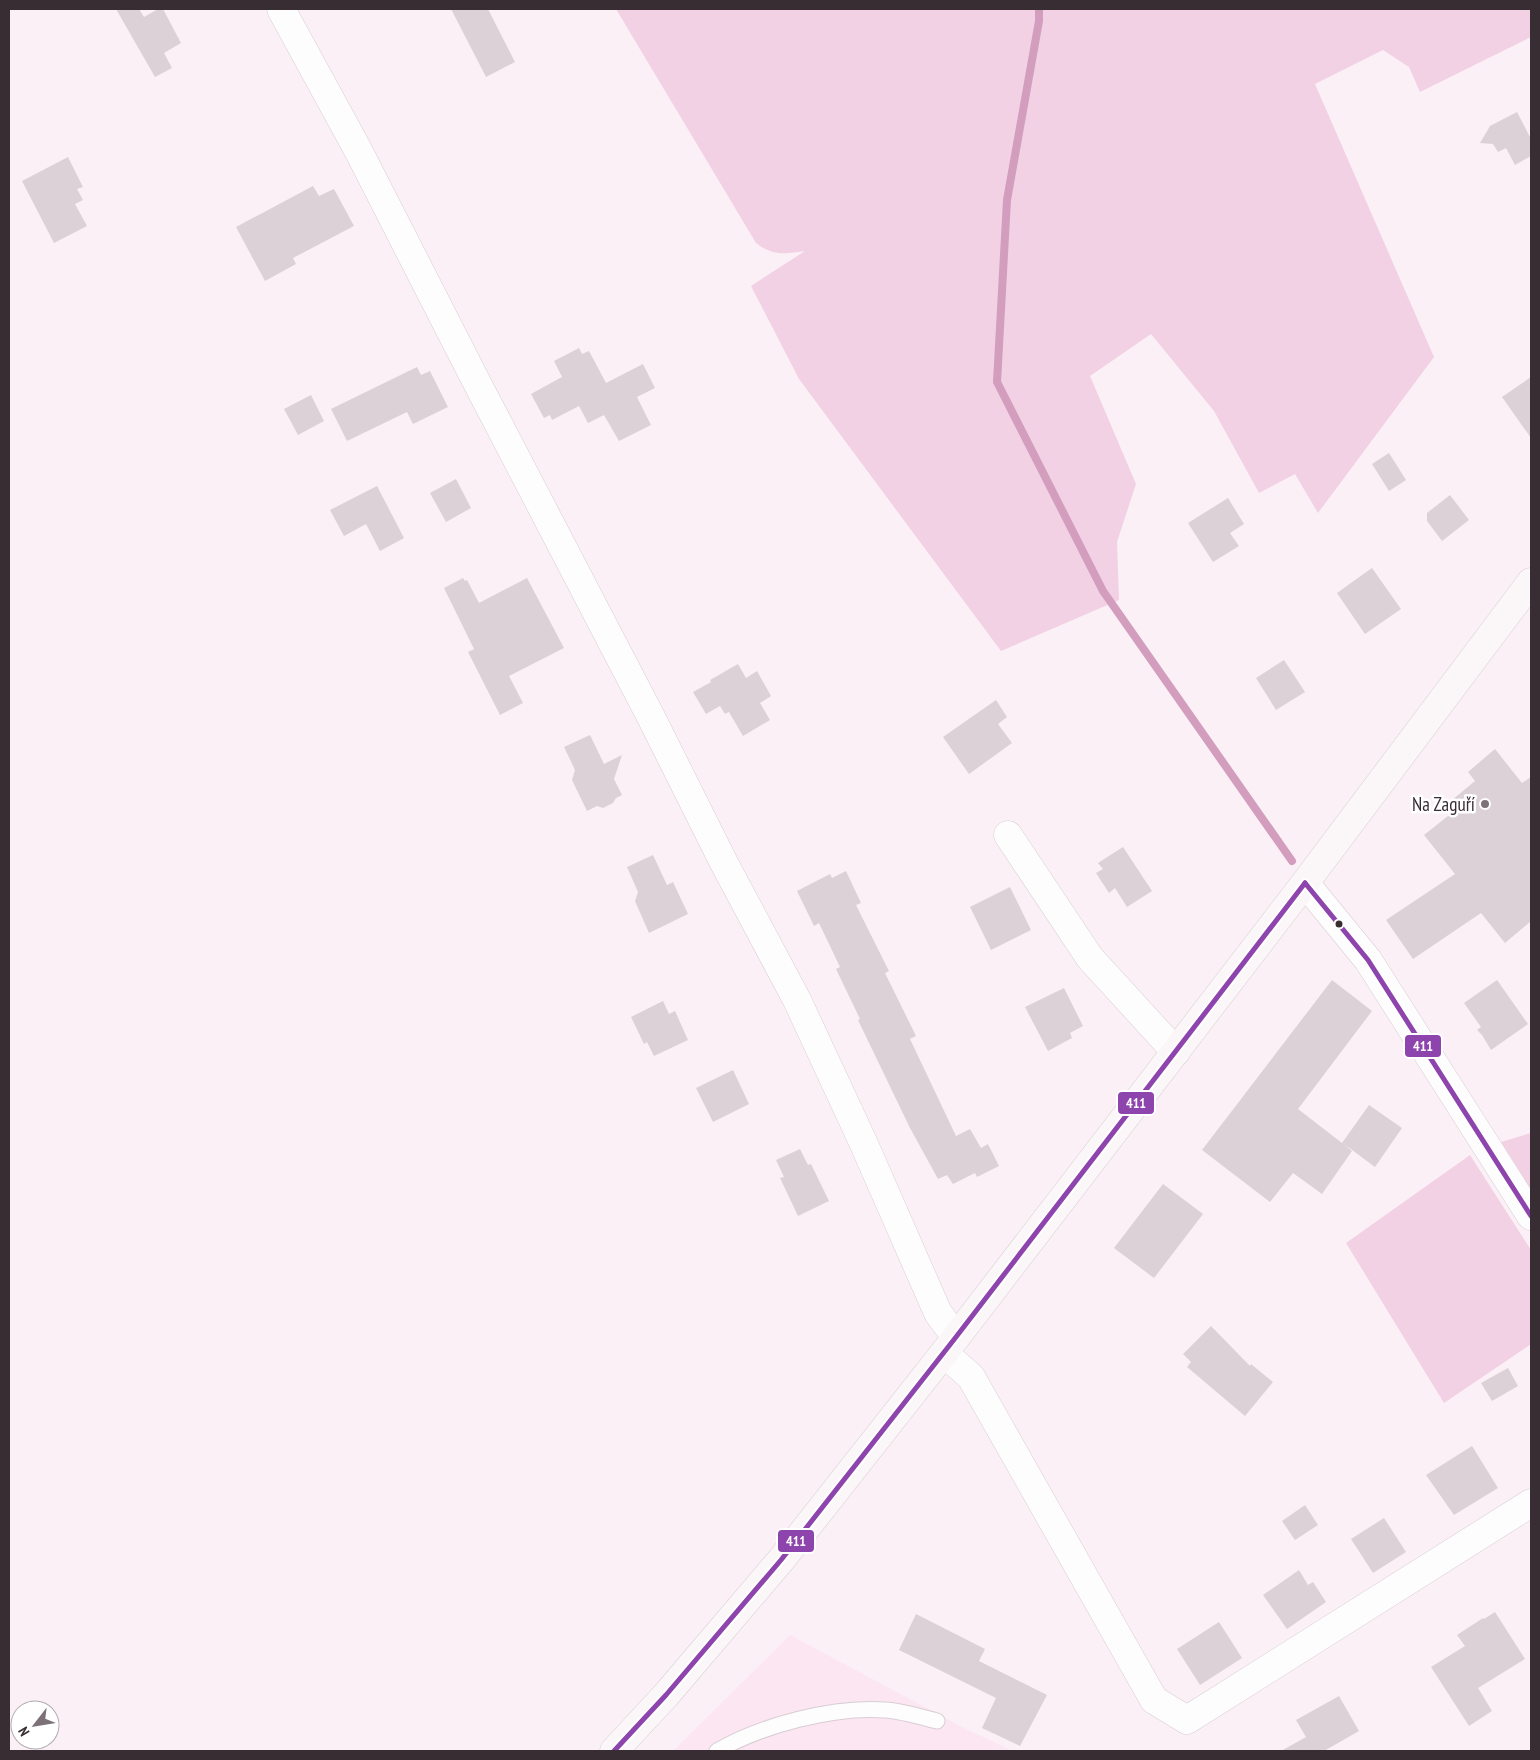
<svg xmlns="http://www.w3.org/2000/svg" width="1540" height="1760" font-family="'PT Sans Narrow',sans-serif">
<rect width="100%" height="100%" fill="#fbf0f6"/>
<!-- built -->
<path fill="#fbe6f2" d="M790,1635l176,94 47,22h-340z"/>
<!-- green -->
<g fill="#f2d1e4">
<path d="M616,9h915v28l-111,55 -11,-25 -26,-17 -68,34 119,273 -116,156 -23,-39 -36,19 -45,-82 -63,-77 -61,42 46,108 -19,58 2,58 -118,51 -202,-272 -48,-93 54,-35c-19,3 -33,5 -49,-8z"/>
<path d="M1531,1133v57l-30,-48z"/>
<path d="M1470,1155l61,95v94l-87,59 -98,-160z"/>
</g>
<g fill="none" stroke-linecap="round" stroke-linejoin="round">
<!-- stream -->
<path stroke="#d39dbd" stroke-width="8" d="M1039,9v12l-32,179 -10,182 106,209 189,270"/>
</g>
<!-- building -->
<g fill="#dcd1d7">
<path d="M116,9h23l5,8 14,-8h5l18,34 -17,10 8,15 -17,9z"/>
<path d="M451,9h37l27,53 -29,15z"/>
<path d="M1517,112l14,27v17l-16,9 -9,-17 -8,4 -5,-8 -13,-1 10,-17z"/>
<path d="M68,157l15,30 -6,2 6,11 -8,4 12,22 -33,17 -32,-62z"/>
<path d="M313,186l6,10 15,-7 20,37 -61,32 3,6 -31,17 -29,-54z"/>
<path d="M579,348l3,6 7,-3 17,32 37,-19 12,24 -18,9 14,28 -32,16 -15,-26 -16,8 -9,-17 -27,14 -2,-5 -6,3 -13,-24 31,-17 -8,-16z"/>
<path d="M417,367l4,8 9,-4 18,36 -35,17 -6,-12 -60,29 -16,-32z"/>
<path d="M1531,377v61l-29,-41z"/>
<path d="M311,395l13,26 -26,14 -14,-26z"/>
<path d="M1389,453l17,27 -17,11 -17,-27z"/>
<path d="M456,479l15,29 -25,14 -16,-29z"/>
<path d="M377,486l27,52 -24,13 -14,-27 -22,12 -14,-26z"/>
<path d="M1450,495l19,25 -27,21 -15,-20v-8z"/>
<path d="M1228,498l16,26 -14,9 9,13 -26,16 -25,-39z"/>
<path d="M1372,568l29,41 -36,25 -28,-41z"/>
<path d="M463,578l2,3 2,-1 12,23 48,-25 37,70 -55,28 14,27 -23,12 -32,-63 6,-3 -30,-61z"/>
<path d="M1284,660l21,32 -29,18 -20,-32z"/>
<path d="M738,664l8,14 11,-7 14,25 -11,7 10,17 -27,16 -14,-24 -4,2 -5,-8 -14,8 -13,-22 18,-10 -1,-2z"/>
<path d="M996,700l11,17 -9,7 14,19 -43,31 -26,-37z"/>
<path d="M590,735l14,29 18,-9 -8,24 8,16 -6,3 -3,5 -10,5 -6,-2 -10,5 -15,-31 3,-10 -11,-23z"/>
<path d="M1495,749l27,34 9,-6v144l-26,22 -24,-30 -68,46 -27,-39 69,-46 -31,-39 34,-27 -6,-8 23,-19 -7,-9z"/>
<path d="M1123,847l29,44 -25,16 -12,-19 -6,5 -13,-20 7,-4 -5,-6z"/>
<path d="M653,855l14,30 6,-3 15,32 -39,19 -14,-32 3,-9 -11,-25z"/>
<path d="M846,871l15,32 -5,2 33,66 -4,2 31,63 -6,3 46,97 14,-7 11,19 7,-4 11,22 -22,11 -2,-4 -22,11 -6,-9 -9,4 -28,-51 -52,-108 2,-1 -24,-50 4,-2 -21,-44 -5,3 -17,-35 33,-17 2,4z"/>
<path d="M1010,887l21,43 -40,20 -21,-43z"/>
<path d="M1332,980l40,31 -74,98 44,34 27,-38 33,23 -27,39 -31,-23 8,7 -30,43 -29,-21 -23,29 -68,-52z"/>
<path d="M1497,980l31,44 -37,26 -9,-15 -5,-5 4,-3 -17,-24z"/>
<path d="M1064,988l19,38 -13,7 2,5 -24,13 -23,-44z"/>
<path d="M663,1001l6,13 6,-3 13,29 -34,16 -7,-14 -3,2 -13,-27z"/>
<path d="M733,1070l16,34 -36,18 -17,-34z"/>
<path d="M800,1149l8,16 3,-1 18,37 -31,15 -18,-38 4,-1 -8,-17z"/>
<path d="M1163,1184l40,30 -49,64 -40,-30z"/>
<path d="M1211,1326l39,40 1,-2 22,18 -28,34 -58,-49 4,-5 -8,-8z"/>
<path d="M1508,1368l10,18 -26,15 -11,-18z"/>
<path d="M1472,1446l26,42 -44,27 -28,-40z"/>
<path d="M1305,1505l13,20 -23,15 -13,-19z"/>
<path d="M1384,1518l22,34 -33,21 -22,-34z"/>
<path d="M1299,1570l9,15 5,-3 13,20 -39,27 -24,-34z"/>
<path d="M1495,1612l30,47 -47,29 14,23 -23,15 -38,-59 34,-21 -8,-11 26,-17 1,1z"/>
<path d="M916,1614l69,35 -6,12 68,34 -27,51 -38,-18 14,-30 -97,-48z"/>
<path d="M1219,1622l23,36 -42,27 -23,-36z"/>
<path d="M1339,1696l20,35 -35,20h-43l25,-14 -10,-17z"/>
</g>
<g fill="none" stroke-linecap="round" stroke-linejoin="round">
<!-- lane casing -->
<g stroke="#d8cdd3" stroke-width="17">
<path id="lane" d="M717,1751c45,-26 117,-45 168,-41 17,1 36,7 52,11"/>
</g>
<!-- street casing -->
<g stroke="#d8cdd3" stroke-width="29">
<g id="street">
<path d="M281,9l77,141 117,229 176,338 73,146 73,137 66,142 75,171 18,24"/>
<path d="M1008,835l82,123 86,94"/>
<path d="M1305,883l63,77 163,256"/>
<path d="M944,1353l27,24 183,323 33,20 344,-217"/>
</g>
</g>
<!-- secondary casing -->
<g stroke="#d8cdd3" stroke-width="29">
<path id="secondary" d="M614,1751l52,-56 115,-135 163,-207 361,-470 226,-301"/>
</g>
<!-- lane -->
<use href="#lane" stroke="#fefdfe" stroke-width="15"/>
<!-- street -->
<use href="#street" stroke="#fefdfe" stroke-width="28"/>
<!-- secondary -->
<use href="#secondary" stroke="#fbf7f9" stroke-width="28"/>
<!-- bus-1 casing -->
<g stroke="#fff" stroke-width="9">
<g id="bus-1">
<path d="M1305,883l63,77 163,256"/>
<path d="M614,1751l52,-56 115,-135 175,-223 349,-454"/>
</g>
</g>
<!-- bus-1 -->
<use href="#bus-1" stroke="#8e44ad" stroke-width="5"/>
</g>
<!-- markers -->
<circle fill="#7d7178" stroke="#fff" stroke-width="2" cx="1485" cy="804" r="5"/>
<circle fill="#392d34" stroke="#fff" stroke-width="2" cx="1339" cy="924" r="4.5"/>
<g text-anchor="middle" stroke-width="5" stroke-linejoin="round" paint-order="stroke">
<!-- poi labels -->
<g font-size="19" fill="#392d34" stroke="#fff" text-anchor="end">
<text x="1475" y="811">Na Zaguří</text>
</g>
</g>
<g stroke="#fff" stroke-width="2">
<rect x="1404" y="1034" width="38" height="24" rx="5" fill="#8e44ad"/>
<rect x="1117" y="1091" width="38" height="24" rx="5" fill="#8e44ad"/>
<rect x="777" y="1529" width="38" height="24" rx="5" fill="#8e44ad"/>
</g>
<g font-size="14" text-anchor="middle" font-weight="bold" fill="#fff">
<text x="1423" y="1051">411</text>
<text x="1136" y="1108">411</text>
<text x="796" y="1546">411</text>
</g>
<!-- border -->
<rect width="1540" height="1760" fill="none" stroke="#392d34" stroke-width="20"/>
<!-- north arrow -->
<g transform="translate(35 1725) rotate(239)"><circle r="24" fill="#ffffff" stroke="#b0abae"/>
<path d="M0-4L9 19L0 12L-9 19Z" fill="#7d7178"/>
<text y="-8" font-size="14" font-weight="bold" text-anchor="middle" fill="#392d34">N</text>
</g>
</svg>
